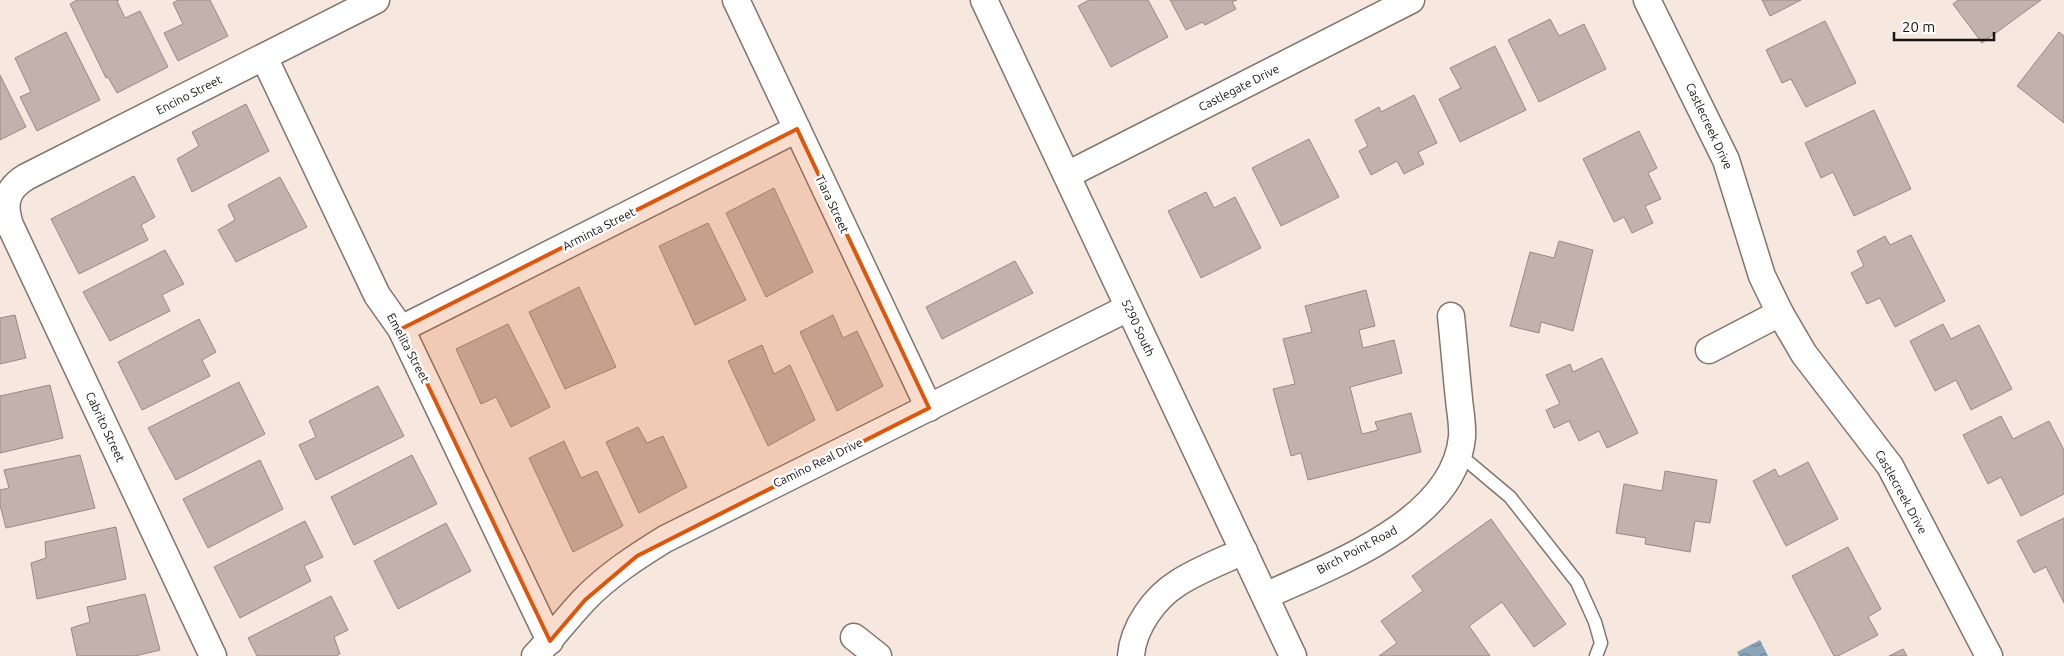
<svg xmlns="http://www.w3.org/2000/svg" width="2064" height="656" font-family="Ubuntu,sans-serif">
<defs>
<pattern id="water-waves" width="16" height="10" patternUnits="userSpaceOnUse" patternTransform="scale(1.25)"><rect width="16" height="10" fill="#8aa5b8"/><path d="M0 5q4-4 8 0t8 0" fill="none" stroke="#708594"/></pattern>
</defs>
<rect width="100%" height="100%" fill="#f6e8df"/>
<!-- water -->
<path fill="url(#water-waves)" d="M1760,640l8,16h-29l-2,-4z"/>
<!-- building -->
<g fill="#c2b2ae" stroke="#988985">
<path d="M77,0h42l-2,1 8,17 15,-7 28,56 -51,26 -9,-16 -2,1 -36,-74z"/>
<path d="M178,0h32l18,36 -50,25 -14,-28 19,-9 -10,-21z"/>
<path d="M1089,0h59l20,37 -57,30 -33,-61z"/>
<path d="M1170,0h67l-5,2 4,7 -31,16 -2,-3 -17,8z"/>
<path d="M1762,0h39l-31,16z"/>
<path d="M1958,0h83l-59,43 -29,-39z"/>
<path d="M1550,19l9,17 25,-12 22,45 -67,33 -31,-62z"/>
<path d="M1825,21l31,62 -50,24 -15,-28 -9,4 -16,-33z"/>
<path d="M66,32l34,68 -63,31 -17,-34 11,-5 -16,-34z"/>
<path d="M2059,32l5,4v87l-47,-37z"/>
<path d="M1495,46l31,64 -66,32 -21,-43 22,-11 -11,-20z"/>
<path d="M0,75l26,52 -26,13z"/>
<path d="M1414,95l23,48 -19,9 6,12 -20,10 -7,-13 -26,14 -12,-24 9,-5 -13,-26 24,-13 2,5z"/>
<path d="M246,104l23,47 -77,41 -15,-33 22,-13 -7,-14z"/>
<path d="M1874,110l37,79 -57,27 -21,-44 -12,6 -16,-35z"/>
<path d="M1639,131l18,37 -9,5 13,26 -16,7 8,17 -21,10 -8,-16 -10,5 -31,-63z"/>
<path d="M1309,139l30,58 -58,29 -29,-58z"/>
<path d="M134,176l21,41 -14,8 7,15 -69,34 -28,-55z"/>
<path d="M280,177l27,50 -71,35 -18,-32 17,-10 -7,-15z"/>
<path d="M774,188l39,84 -47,25 -40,-84z"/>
<path d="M1206,192l8,16 21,-11 26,51 -60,30 -33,-67z"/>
<path d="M708,223l38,77 -51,25 -36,-79z"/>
<path d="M1911,235l34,66 -50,26 -15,-29 -13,6 -16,-31 13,-7 -7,-15 28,-15 5,9z"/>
<path d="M1559,241l34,9 -20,81 -32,-9 -2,11 -29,-7 20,-74 24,6z"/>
<path d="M165,250l19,34 -22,11 8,16 -60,30 -27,-49z"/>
<path d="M1015,261l18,32 -91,46 -16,-32z"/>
<path d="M579,287l37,80 -51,22 -36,-77z"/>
<path d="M1366,290l9,36 -16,4 4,18 31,-8 8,33 -52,14 12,47 16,-4 -3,-8 36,-9 10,39 -113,28 -7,-27 -10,3 -18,-67 22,-5 -12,-45 29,-7 -7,-26z"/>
<path d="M15,315l11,43 -26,6v-46z"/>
<path d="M833,315l10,23 14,-7 26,55 -46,25 -37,-79z"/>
<path d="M199,319l17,33 -14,8 8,16 -68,34 -24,-48z"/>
<path d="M508,324l42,83 -39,20 -15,-30 -15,7 -25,-55z"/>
<path d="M1943,324l8,15 28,-14 33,64 -41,21 -15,-30 -21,11 -25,-50z"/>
<path d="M762,345l12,29 16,-9 25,55 -47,26 -40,-85z"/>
<path d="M1602,358l36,75 -31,15 -8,-17 -20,10 -10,-20 -15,7 -8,-18 14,-6 -14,-29 24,-11 3,8z"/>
<path d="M239,382l26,52 -89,46 -28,-52z"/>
<path d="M50,385l13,53 -63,15v-57z"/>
<path d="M378,386l26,50 -88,44 -17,-35 17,-8 -7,-16z"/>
<path d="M2001,416l12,23 36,-18 15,29v44l-43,22 -20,-39 -13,7 -25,-49z"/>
<path d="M638,427l9,16 16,-7 24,51 -48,26 -33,-71z"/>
<path d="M564,441l17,37 16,-7 26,55 -50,26 -44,-94z"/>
<path d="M80,455l15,53 -89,20 -6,-23v-15l9,-2 -5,-18z"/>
<path d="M412,455l25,49 -83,41 -23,-48z"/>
<path d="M260,460l23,49 -75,39 -25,-49z"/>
<path d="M1808,462l30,57 -52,27 -33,-65 22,-12 4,8z"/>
<path d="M1665,471l52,9 -7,43 -15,-2 -5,31 -45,-8 1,-6 -30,-5 8,-49 38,7z"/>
<path d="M2064,518v85l-18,-36 -12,6 -17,-32z"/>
<path d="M1491,519l75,105 -32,23 -32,-45 -33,24 21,30h-111l18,-13 -16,-22 42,-30 -11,-15z"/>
<path d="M305,521l18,36 -19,9 7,15 -71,37 -26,-51z"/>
<path d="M446,523l25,48 -73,38 -24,-48z"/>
<path d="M116,527l10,52 -89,20 -6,-36 15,-5 -1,-16z"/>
<path d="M1848,547l33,62 -13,8 10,18 -40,21h-4l-42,-80z"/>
<path d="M145,594l15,56 -25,6h-58l-6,-28 19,-6 -3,-15z"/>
<path d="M331,596l17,34 -14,7 6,17 -4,2h-79l-9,-18z"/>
<path d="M1903,649l4,7h-18z"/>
</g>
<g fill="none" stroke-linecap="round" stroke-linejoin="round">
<!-- service casing -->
<g stroke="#81756d" stroke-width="15">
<path id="service" d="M1460,455l50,42 67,85 18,40 6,21 -5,13"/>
</g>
<!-- minor casing -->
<g stroke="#81756d" stroke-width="29">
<g id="minor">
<path d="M736,0l193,408"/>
<path d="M984,0l309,656"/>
<path d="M1647,0l79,160 36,116 18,37 24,41 86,112 99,190"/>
<path d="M264,57l113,238 24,34 149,312"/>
<path d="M1067,175l344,-175"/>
<path d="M401,329l396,-200"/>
<path d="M1709,350l71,-37"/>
<path d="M1265,596c67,-31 189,-74 197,-159 1,-12 -2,-26 -3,-38 -3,-28 -5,-55 -8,-83"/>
<path d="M854,637l24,19"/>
<path d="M213,656l-203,-431c-7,-21 -4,-36 16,-48l350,-177"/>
<path d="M535,656c17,-18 32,-38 49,-56 24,-25 52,-43 81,-61l463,-231"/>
<path d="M1131,656c2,-28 23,-58 47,-73 20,-13 44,-22 66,-32"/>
</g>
</g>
<!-- service -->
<use href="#service" stroke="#fff" stroke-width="12"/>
<!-- minor -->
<use href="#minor" stroke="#fff" stroke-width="26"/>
</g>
<!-- marked area -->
<path fill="#de560c" fill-opacity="0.2" stroke="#de560c" stroke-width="4" stroke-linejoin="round" d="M797,129l132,279 -292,148 -52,44 -35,41 -149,-312z"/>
<g text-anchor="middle" stroke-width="5" stroke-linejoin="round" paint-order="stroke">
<!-- street labels -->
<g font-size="12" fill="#171310" stroke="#fff">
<text transform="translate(1239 88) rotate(-27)" y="4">Castlegate Drive</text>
<text transform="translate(189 95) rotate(-27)" y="4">Encino Street</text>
<text transform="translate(1709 126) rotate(65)" y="4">Castlecreek Drive</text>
<text transform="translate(832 204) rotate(65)" y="4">Tiara Street</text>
<text transform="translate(599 229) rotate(-27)" y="4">Arminta Street</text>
<text transform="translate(1138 328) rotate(65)" y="4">5290 South</text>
<text transform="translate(408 348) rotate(62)" y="4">Emelita Street</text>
<text transform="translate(105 427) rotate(65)" y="4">Cabrito Street</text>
<text transform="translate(818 463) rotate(-26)" y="4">Camino Real Drive</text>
<text transform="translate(1901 492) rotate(61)" y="4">Castlecreek Drive</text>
<text transform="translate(1357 550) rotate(-28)" y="4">Birch Point Road</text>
</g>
</g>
<!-- scale -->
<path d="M1894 32v8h100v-8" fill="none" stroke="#171310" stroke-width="2.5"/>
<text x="1902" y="32" font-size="15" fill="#171310" stroke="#ffffff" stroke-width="4" paint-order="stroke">20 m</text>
</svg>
